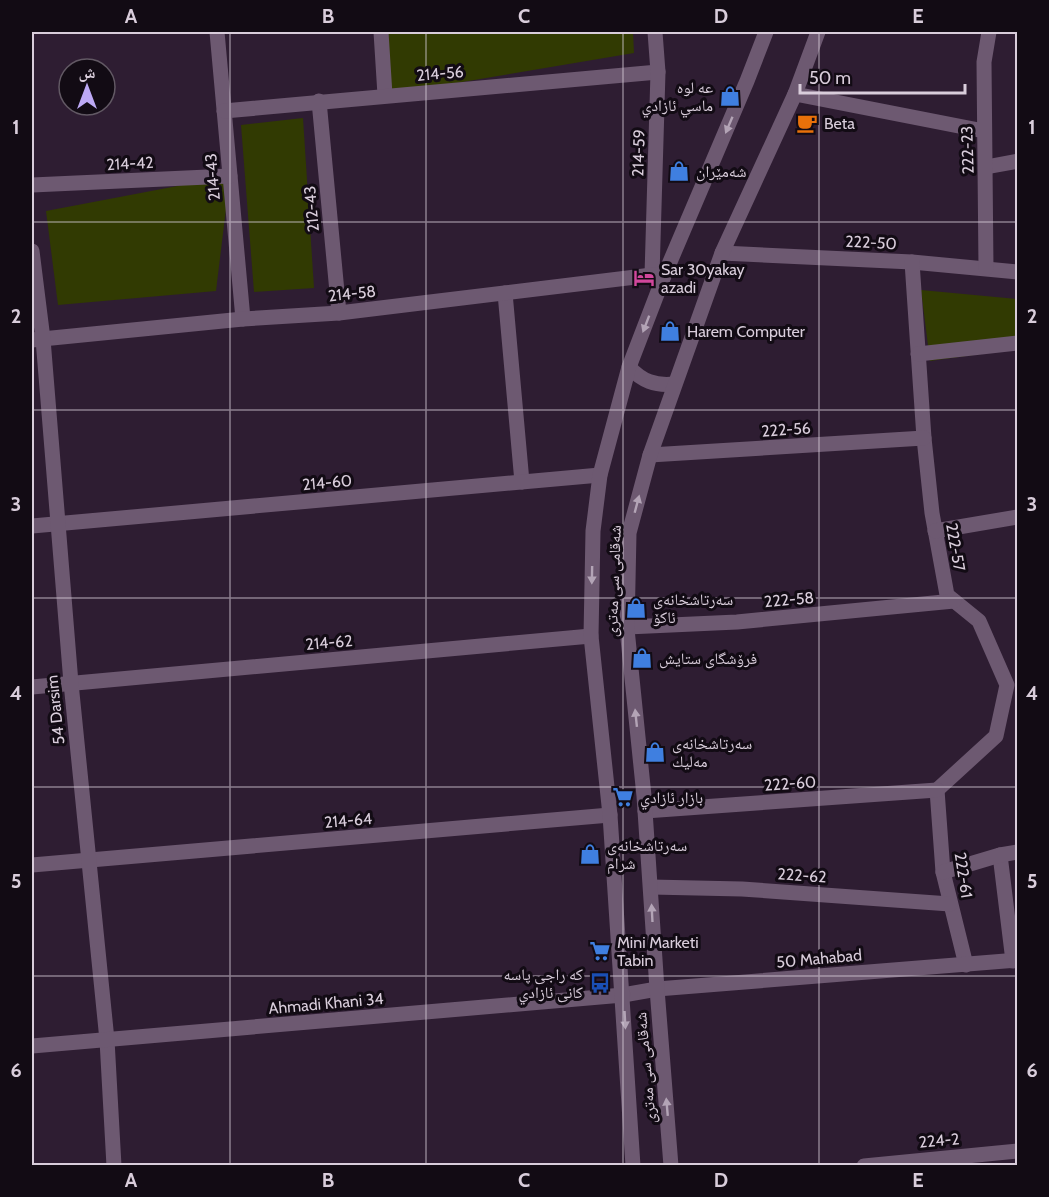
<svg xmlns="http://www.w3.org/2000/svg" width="1049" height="1197" font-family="Cabin,'Noto Naskh Arabic',sans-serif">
<rect width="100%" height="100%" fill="#2e1d32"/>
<!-- green -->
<g fill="#313a02">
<path d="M388,32h245l1,21 -249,42z"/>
<path d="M303,118l11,170 -60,4 -13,-167z"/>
<path d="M230,176l-14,115 -158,14 -12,-94z"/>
<path d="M921,290l96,9v50l-87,12z"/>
</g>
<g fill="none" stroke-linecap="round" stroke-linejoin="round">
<!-- minor -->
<g stroke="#6d5971" stroke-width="15">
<path d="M217,32l26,287"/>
<path d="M381,32l4,63"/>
<path d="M795,94l189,37"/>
<path d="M319,101l20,212"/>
<path d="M224,111l434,-39"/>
<path d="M986,167l32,-6"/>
<path d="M32,185l198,-9"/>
<path d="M722,253l190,9 106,10"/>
<path d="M912,262l12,176 8,75 15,82 32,26 28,64 -11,51 -59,54"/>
<path d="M986,268l-2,-206 5,-30"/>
<path d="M652,275l6,-203 -3,-40"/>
<path d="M505,293l17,189"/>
<path d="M32,340l211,-21 96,-6 313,-38 12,1"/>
<path d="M918,354l100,-11"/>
<path d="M650,455l274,-17"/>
<path d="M32,526l568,-51"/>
<path d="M935,531l83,-14"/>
<path d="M627,627l110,-5 217,-21"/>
<path d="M32,687l559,-51"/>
<path d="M937,790l6,82 23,93"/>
<path d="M645,811l292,-21"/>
<path d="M1000,855l13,106"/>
<path d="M32,865l578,-50"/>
<path d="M943,872l57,-17 18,-3"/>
<path d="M651,887l91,2 208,15"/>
<path d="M623,995l34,-6 361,-29"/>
<path d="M864,1166l154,-15"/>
</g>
<!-- tertiary -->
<g stroke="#6d5971" stroke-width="15">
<path d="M32,251l11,88 28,344 36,357 7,126"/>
<path d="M32,1046l591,-51"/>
</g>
<!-- secondary -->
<g stroke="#6d5971" stroke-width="15">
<path d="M629,367c13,14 26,19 45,17"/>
<path d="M633,1166l-23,-351 -19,-179 2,-105 7,-56 29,-108 35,-91 83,-195 19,-49"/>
<path d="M671,1166l-14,-177 -13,-193 -17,-167 2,-96 21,-78 72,-202 73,-159 23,-62"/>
</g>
</g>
<!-- one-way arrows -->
<defs><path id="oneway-solid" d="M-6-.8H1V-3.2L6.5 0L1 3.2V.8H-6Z" transform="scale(1.5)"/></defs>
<g fill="#b3a4b6">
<use href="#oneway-solid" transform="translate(729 125) rotate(113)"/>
<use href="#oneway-solid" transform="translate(646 324) rotate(111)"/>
<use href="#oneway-solid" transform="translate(637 504) rotate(-75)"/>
<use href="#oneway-solid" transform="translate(592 575) rotate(91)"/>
<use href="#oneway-solid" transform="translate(636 718) rotate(-96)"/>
<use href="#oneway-solid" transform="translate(652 913) rotate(-93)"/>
<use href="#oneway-solid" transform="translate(625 1020) rotate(87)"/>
<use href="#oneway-solid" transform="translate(667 1107) rotate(-95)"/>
</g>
<!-- grid -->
<path fill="none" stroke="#d9cddb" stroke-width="1.5" stroke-opacity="0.55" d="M230,32v1134M426,32v1134M623,32v1134M819,32v1134M32,222h986M32,410h986M32,598h986M32,787h986M32,976h986"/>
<!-- icons -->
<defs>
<g id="shop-bare" transform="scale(1.62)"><path d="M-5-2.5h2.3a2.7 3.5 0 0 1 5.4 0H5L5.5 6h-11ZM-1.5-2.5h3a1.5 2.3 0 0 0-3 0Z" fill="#3f7fe0" stroke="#120b14" stroke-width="2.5" paint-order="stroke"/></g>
<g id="cafe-bare" transform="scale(1.62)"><path d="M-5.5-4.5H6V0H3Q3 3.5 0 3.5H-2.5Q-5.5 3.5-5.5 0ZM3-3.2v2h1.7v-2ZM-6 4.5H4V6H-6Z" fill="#e8710a" stroke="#120b14" stroke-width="2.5" paint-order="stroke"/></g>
<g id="hotel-bare" transform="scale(1.62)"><path d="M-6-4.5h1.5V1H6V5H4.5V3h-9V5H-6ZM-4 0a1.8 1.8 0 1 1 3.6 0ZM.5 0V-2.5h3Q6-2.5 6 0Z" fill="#d1479c" stroke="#120b14" stroke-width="2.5" paint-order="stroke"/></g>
<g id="supermarket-bare" transform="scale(1.62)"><path d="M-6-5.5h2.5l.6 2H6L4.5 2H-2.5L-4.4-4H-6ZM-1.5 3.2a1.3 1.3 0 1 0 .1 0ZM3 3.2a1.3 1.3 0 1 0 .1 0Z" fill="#3f7fe0" stroke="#120b14" stroke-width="2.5" paint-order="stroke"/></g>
<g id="bus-bare" transform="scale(1.62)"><path d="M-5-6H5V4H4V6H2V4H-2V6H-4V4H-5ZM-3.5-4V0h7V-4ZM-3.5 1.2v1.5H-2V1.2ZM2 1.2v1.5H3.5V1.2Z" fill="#1a4fb4" stroke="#120b14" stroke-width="2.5" paint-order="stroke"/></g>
</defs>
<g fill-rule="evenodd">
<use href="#shop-bare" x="730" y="96"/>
<use href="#cafe-bare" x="807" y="123"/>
<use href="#shop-bare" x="679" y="171"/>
<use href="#hotel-bare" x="644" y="278"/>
<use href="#shop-bare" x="670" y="331"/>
<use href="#shop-bare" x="636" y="608"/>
<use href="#shop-bare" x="642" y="658"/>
<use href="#shop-bare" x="655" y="752"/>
<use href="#supermarket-bare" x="623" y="797"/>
<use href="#shop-bare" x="590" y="854"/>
<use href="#supermarket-bare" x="600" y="951"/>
<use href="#bus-bare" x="600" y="983"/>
</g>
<g text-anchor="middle" stroke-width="6" stroke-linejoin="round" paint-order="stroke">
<!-- street labels -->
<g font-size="16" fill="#d9cddb" stroke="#120b14">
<text transform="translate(440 73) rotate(-5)" y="6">214-56</text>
<text transform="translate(967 150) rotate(-92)" y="6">222-23</text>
<text transform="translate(638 153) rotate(-88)" y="6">214-59</text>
<text transform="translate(130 163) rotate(-3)" y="6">214-42</text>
<text transform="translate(212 177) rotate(-95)" y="6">214-43</text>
<text transform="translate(311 209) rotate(-95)" y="6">212-43</text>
<text transform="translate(871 242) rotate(3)" y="6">222-50</text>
<text transform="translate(352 293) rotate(-6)" y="6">214-58</text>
<text transform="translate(786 429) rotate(-4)" y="6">222-56</text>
<text transform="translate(327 482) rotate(-5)" y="6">214-60</text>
<text transform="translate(956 547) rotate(80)" y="6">222-57</text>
<text transform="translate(613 581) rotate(-88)" y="6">شەقامی سی مەتری</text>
<text transform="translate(789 599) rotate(-5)" y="6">222-58</text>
<text transform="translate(329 642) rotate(-5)" y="6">214-62</text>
<text transform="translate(55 710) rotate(-96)" y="6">54 Darsim</text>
<text transform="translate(790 783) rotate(-4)" y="6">222-60</text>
<text transform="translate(348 820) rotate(-5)" y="6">214-64</text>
<text transform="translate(802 875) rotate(4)" y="6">222-62</text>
<text transform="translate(964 875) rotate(81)" y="6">222-61</text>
<text transform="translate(819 958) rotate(-5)" y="6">50 Mahabad</text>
<text transform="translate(326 1003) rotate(-5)" y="6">Ahmadi Khani 34</text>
<text transform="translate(645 1068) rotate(-95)" y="6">شەقامی سی مەتری</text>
<text transform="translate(939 1140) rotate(-5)" y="6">224-2</text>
</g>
<!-- poi labels -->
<g font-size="16" fill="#d9cddb" stroke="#120b14" text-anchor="start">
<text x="713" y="93" text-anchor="end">عه لوه<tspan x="713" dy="18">ماسي ئازادي</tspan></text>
<text x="824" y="129">Beta</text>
<text x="696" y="177">شەمێران</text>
<text x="661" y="275">Sar 30yakay<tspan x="661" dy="18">azadi</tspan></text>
<text x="687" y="337">Harem Computer</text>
<text x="653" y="605">سە‌رتاشخانە‌ی<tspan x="653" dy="18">ئاكۆ</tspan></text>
<text x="659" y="664">فرۆشگای ستایش</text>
<text x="672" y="749">سە‌رتاشخانە‌ی<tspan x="672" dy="18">مە‌لیك</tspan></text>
<text x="640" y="803">بازار ئازادي</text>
<text x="607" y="851">سە‌رتاشخانە‌ی<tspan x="607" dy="18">شرام</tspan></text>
<text x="617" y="948">Mini Marketi<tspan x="617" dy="18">Tabin</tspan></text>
<text x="583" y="980" text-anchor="end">كه راجى پاسه<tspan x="583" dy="18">كانى ئازادي</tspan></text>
</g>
</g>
<!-- border -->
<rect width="1049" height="1197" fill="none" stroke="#120b14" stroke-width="66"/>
<!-- north arrow -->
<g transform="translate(87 87)"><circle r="28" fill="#120b14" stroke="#625964" stroke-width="1.5"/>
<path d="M0-4.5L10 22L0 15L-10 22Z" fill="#bda9f5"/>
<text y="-9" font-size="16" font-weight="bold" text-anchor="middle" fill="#d9cddb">ش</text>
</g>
<!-- scale -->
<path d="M800 84v9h165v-9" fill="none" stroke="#d9cddb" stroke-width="3"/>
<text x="809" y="84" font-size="18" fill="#d9cddb" stroke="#120b14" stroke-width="4.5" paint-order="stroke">50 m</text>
<rect x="33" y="33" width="983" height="1131" fill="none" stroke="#d9cddb" stroke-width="2"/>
<g font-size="20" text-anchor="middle" font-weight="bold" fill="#d9cddb">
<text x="131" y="23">A</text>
<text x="328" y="23">B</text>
<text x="524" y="23">C</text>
<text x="721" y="23">D</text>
<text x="918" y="23">E</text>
<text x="16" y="134">1</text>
<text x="1032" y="134">1</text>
<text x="16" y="323">2</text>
<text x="1032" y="323">2</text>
<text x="16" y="511">3</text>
<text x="1032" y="511">3</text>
<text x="16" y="700">4</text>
<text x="1032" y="700">4</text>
<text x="16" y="888">5</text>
<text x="1032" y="888">5</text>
<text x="16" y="1077">6</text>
<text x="1032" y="1077">6</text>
<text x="131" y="1187">A</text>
<text x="328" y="1187">B</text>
<text x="524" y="1187">C</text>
<text x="721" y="1187">D</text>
<text x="918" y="1187">E</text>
</g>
</svg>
